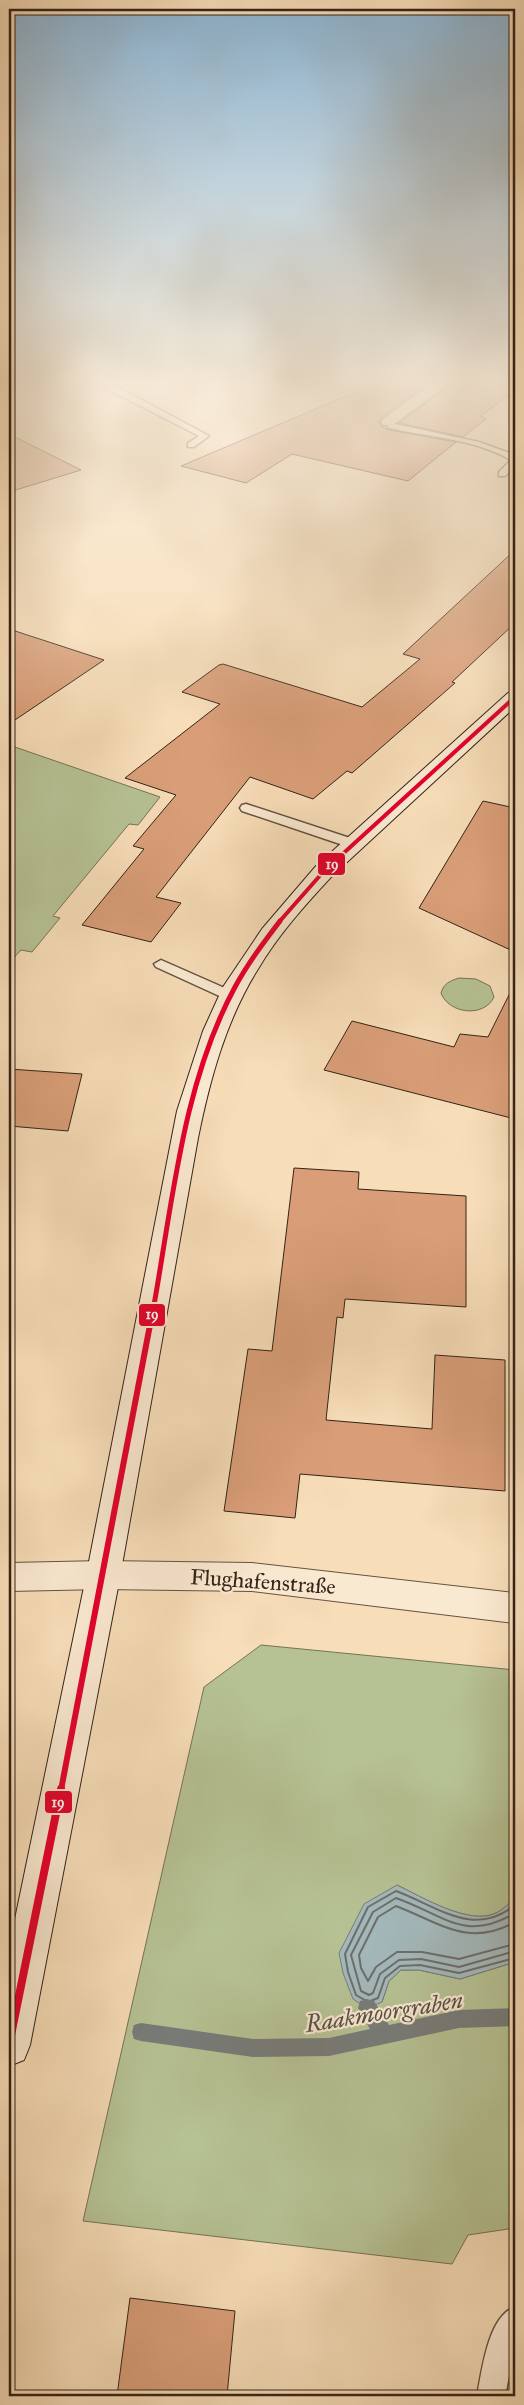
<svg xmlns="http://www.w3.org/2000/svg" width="524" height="2405" font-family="'IM FELL Great Primer',serif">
<rect width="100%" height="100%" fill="#f7ddb8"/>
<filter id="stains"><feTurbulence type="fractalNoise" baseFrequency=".004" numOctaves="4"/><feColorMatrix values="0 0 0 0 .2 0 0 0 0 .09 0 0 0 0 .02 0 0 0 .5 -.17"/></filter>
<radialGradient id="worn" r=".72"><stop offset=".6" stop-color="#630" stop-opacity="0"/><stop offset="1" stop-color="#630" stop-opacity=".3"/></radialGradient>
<!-- green -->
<g fill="#b6c294" stroke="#757256">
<path d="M9,745l151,52 -22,28 -9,-1 -76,92 7,2 -28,34 -11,-2 -12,13z"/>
<path d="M459,978l17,1 14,7 4,11c-10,21 -45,17 -53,-4 3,-10 9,-12 18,-15z"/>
<path d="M261,1645l254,25v228c-6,5 -12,12 -19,15 -26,13 -75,-16 -99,-28l-15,117 7,-21 12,-11h18l41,9 55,-17v266l-47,7 -16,29 -369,-43 121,-534z"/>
</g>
<!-- water -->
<path fill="#a3b8bb" stroke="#777c7a" d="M397,1885c25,12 73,41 99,28 7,-3 13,-10 19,-15v64l-55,17 -41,-9h-18l-12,11 -7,21 -15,6 -14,-9 -10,-26 -4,-20 25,-49z"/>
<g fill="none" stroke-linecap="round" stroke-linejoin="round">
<!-- shore -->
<g stroke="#6c6e6a" stroke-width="2">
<path d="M515,1905c-41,34 -78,1 -119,-14l-28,16 -23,47 3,18 8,23 12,7 10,-4 7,-20 15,-12 20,-1 39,8 56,-15"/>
<path d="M515,1913c-50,30 -71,2 -119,-15l-23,14 -22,43 10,36 8,4 4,-2 7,-19 19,-14 22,-1 38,8 56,-16"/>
<path d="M515,1922c-46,26 -75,1 -119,-16l-18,11 -19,38 2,13 7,13 8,-14 21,-15h25l37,7 56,-15"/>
</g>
<!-- stream -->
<path fill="#777c7a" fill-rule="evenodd" d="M367,1999l7,2 15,24 70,-15 56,-2v18l-56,2 -130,28 -76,1 -112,-16 -7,-2 -2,-7 2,-7 7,-2 112,16 76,-1 41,-9 -12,-21 2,-7z"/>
</g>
<!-- building -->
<g fill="#d99e78" stroke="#342318">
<path d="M379,382h51l-48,35 -3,4 2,5 8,4 67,12 -48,39 -116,-27 -46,29 -65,-17z"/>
<path d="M453,382h62v8l-34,26 5,3 -23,18 -64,-14z"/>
<path d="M9,434l72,36 -72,22z"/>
<path d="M515,550v73l-63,59 3,1 -103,90 -5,-2 -34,28 -63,-22 -94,120 25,6 -30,39 -69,-17 62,-76 -11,-3 43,-51 -51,-17 95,-74 -38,-12 37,-27 4,-1 139,43 58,-48 -17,-5z"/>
<path d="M9,629l95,31 -95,64z"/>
<path d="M483,801l32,7v144l-96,-44z"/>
<path d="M515,983v136l-191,-49 28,-49 102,26 6,-13 28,3z"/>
<path d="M9,1069l73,5 -14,57 -59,-5z"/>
<path d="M294,1168l65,4 -1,17 108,7v111l-121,-8 -2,19 -6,-1 -11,103 106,9 3,-74 70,5v131l-205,-17 -5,44 -71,-7 24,-162 24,2z"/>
<path d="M130,2298l105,13 -8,85h-110z"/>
</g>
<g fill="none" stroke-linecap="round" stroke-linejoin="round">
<!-- lane casing -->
<g stroke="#655240" stroke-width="3">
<g id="lane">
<path d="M90,382h12l27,11 80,43 -15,11h-6v-4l11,-7 -76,-39z"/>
<path d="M388,419l7,5 84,18 36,13v11l-10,10h-6v-4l12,-12c-36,-21 -82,-23 -122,-32l-5,-6z"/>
<path d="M246,804l113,37 1,3 -6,4 -5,-1 -107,-36 -2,-3 2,-3z"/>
<path d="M161,960l75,33 2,3 -7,4 -5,-1 -70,-32 -2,-3z"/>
<path d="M515,2307v39l-10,50h-28c5,-25 11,-80 38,-89z"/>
</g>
</g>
<!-- street casing -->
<g stroke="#655240" stroke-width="2">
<g id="street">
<path d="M434,382h17l-58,43h-10l-2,-3 2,-3z"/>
<path d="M103,1561l149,2 263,30v30l-263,-32 -149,-2 -94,2v-28z"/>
</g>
</g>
<!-- secondary casing -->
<g stroke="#342318" stroke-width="2">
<path id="secondary" d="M515,691v16l-183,169c-27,29 -54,59 -74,93 -32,51 -48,110 -60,169l-79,444 -89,463 -6,15 -15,6v-118l76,-366 92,-471 26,-80 20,-44 39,-58 54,-63 192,-173z"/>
</g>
<!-- lane -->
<use href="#lane" fill="#fae9d1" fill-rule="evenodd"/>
<!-- street -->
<use href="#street" fill="#fae9d1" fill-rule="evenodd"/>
<!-- secondary -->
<use href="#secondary" fill="#fae9d1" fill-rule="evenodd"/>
<!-- bus-1-far3 casing -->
<g stroke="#fae9d1" stroke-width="6">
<path id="bus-1-far3" d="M279,922l45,-51 191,-174"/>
</g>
<!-- bus-1-far2 casing -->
<g stroke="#fae9d1" stroke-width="9">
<path id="bus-1-far2" d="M154,1305c19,-106 29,-222 81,-318 13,-24 29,-45 45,-66"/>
</g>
<!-- bus-1-far1 casing -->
<g stroke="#fae9d1" stroke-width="10">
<path id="bus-1-far1" d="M61,1790l93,-486"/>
</g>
<!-- bus-1 casing -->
<g stroke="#fae9d1" stroke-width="11">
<path id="bus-1" d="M9,2045l52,-256"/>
</g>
<!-- bus-1-far3 -->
<use href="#bus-1-far3" stroke="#e4002b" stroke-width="4"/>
<!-- bus-1-far2 -->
<use href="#bus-1-far2" stroke="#e4002b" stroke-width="5"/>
<!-- bus-1-far1 -->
<use href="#bus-1-far1" stroke="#e4002b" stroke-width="6"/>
<!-- bus-1 -->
<use href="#bus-1" stroke="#e4002b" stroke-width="8"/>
</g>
<!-- sky -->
<linearGradient id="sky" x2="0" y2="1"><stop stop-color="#8cb6d6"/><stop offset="0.53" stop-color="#fbf0df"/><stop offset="1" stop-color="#fbf0df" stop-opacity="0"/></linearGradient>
<rect width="524" height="719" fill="url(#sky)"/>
<g text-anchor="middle" stroke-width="4.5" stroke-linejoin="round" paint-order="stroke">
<!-- near-street labels -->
<g font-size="22" fill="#342318" stroke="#fae9d1">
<text transform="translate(263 1581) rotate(4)" y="8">Flughafenstraße</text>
</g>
<!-- near-water labels -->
<g font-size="24" font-style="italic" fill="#555049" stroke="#fae9d1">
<text transform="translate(384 2012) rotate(-9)" y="8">Raakmoorgraben</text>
</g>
</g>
<g stroke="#fae9d1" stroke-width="2">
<rect x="317" y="852" width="29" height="24" rx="5" fill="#e4002b"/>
<rect x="138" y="1303" width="28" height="24" rx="5" fill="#e4002b"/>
<rect x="44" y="1790" width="29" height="24" rx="5" fill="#e4002b"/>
</g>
<g font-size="14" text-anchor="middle" font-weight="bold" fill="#fff">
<text x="332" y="869">19</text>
<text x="152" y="1319">19</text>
<text x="58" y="1807">19</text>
</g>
<!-- margin -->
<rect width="524" height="2405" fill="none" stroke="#f7ddb8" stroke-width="30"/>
<rect x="10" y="10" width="504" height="2385" fill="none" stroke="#342318" stroke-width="2.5"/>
<rect x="15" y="15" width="494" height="2375" fill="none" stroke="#342318"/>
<rect width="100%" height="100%" filter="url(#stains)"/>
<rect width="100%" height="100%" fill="url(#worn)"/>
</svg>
